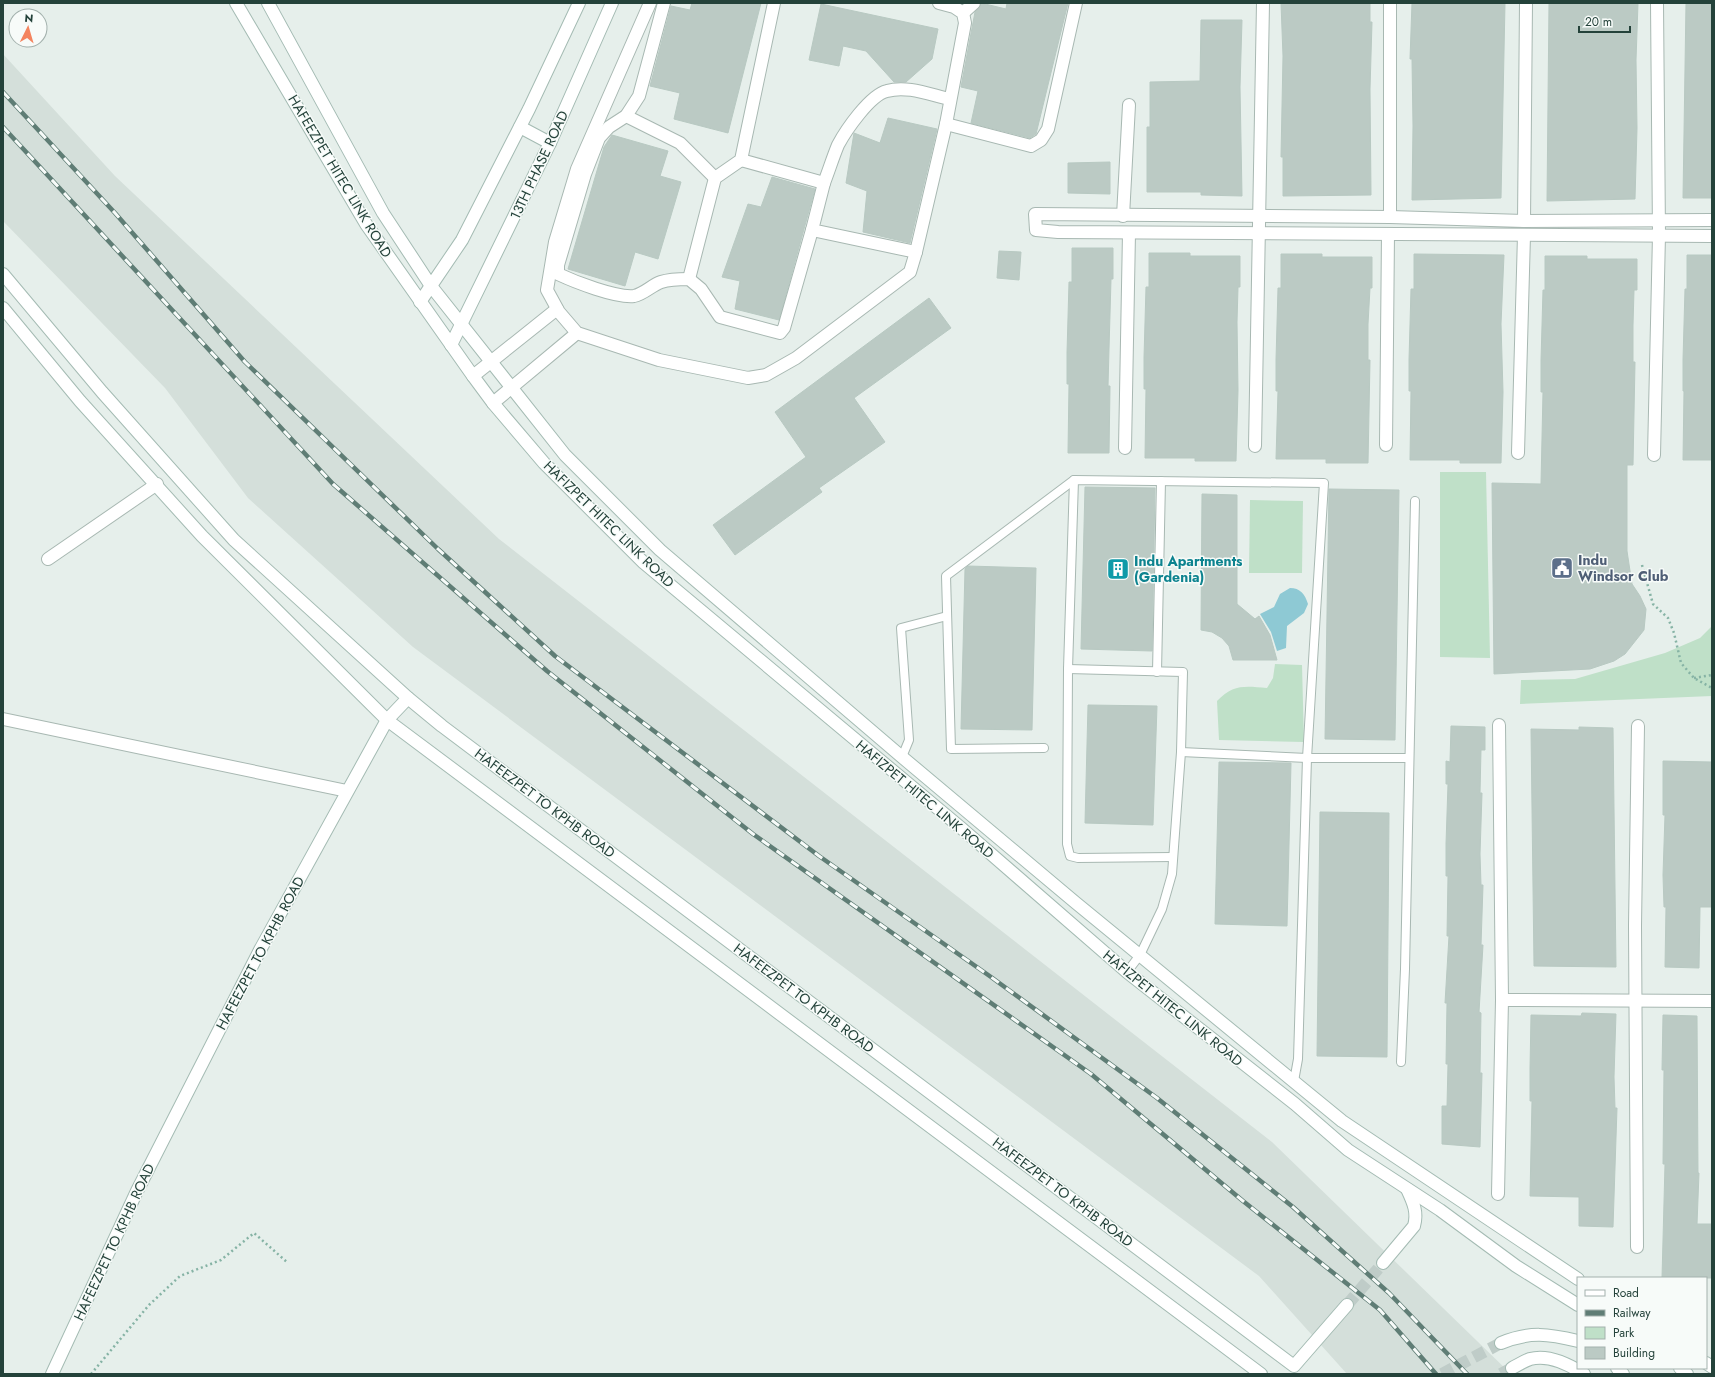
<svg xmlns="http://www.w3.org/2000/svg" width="1715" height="1377" font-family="Jost,sans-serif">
<rect width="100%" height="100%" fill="#e6efeb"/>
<!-- built -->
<path fill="#d4dfda" d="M3,54l112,122 384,363 773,603 239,232h-164l-88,-98 -846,-629 -165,-149 -83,-110 -162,-167z"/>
<!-- green -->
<g fill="#bfe0c8">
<path d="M1440,472h46l4,186 -50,-1z"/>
<path d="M1250,500l53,1 -1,72h-53z"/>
<path d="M1712,626v70l-192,8 1,-24 54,-1 90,-26 35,-15z"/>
<path d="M1275,664l27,1 2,77 -85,-2 -2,-39c16,-17 28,-15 50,-13l6,-10z"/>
</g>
<!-- water -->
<path fill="#8ec9d4" d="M1290,588c10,0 15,6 18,16l-4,9 -17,13 -1,22 -9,3 -6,-19 -11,-18 14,-7 6,-13z"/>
<!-- building -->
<g fill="#bbcac4" stroke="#b8c9c2">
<path d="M692,3h69l-33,130 -54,-14 6,-26 -30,-7 21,-80 19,4z"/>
<path d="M981,3l25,6 1,-6h61l-32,131 -6,4 -59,-15 7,-32 -17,-4 14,-75z"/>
<path d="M1281,3h89v19h2l-2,67 1,106 -88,1v-39h-2l2,-101z"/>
<path d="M1412,3h93l-4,195 -89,2 1,-74 -1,-67h-2z"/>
<path d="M1549,3h89l-2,57 1,68 -2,71 -88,2z"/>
<path d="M1686,3h26v195h-29z"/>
<path d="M821,4l117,25 -6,30 -26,23h-12l-28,-31 -23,-5 -4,20 -30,-6z"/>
<path d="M1201,20h41l-2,67 2,109 -41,-1v-3h-54v-65h3v-45l50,-1z"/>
<path d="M888,118l49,11 -27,114 -47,-11 4,-41 -21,-8 8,-50 26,10z"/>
<path d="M612,135l56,16 -8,25 21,6 -23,77 -23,-7 -10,34 -57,-17 36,-122z"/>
<path d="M1110,162v32l-42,-1v-30z"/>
<path d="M772,177l43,12 -36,131 -44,-11 5,-28 -18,-4 26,-73 13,3z"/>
<path d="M1072,248h41v31h-2l-2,70 -1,37h2l-1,67h-41l1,-69h-2v-31l2,-71h3z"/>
<path d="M999,251l22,1 -2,28 -22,-2z"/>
<path d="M1149,253h41v3h50v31h-2l-1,35 1,68 -2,71h-41v-3h-50l1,-69h-2v-31l2,-71h3z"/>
<path d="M1281,254h41v3h50v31h-2l-2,36v36h2l-2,103h-42v-4h-50l2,-68h-2v-31l2,-72h3z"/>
<path d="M1414,254l90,1 -3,69 2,68 -2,71h-41v-3h-50l1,-69h-2v-31l2,-71h3z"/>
<path d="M1687,255h25v205h-29l1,-69h-1v-31l2,-71h2z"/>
<path d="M1545,256h42v3h50v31h-3l-1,35v37h2l-2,103h-6v86l5,33 8,12 6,13 -2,21 -19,24 -11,7 -24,8 -96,5 -2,-191 49,1 2,-92h-2v-31l2,-71h2z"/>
<path d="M929,298l22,30 -97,70 31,44 -66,46 3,4 -87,63 -22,-30 93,-68 -31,-45z"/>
<path d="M1085,487l70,1 -3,163 -71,-2z"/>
<path d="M1329,489l70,1 -4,250 -70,-1z"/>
<path d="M1202,494l35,1v109l18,15 4,-3 11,19 7,25h-44l-4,-14 -7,-8 -10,-6 -11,-2z"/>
<path d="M968,566l68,2 -4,162 -71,-1 4,-160z"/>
<path d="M1088,705l69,1 -4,119 -68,-2z"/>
<path d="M1451,726l34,1v23h-4l-1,43h2l-2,61 1,31h2l-2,60h2l-4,67 2,1 -1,60h2l-2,74 -38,-3v-38h5l1,-42h-2l1,-61h-2l4,-67h-2l1,-60h-2v-32l2,-60h-2v-23l4,1z"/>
<path d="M1579,727l34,1 3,239 -82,-1 -3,-237 48,1z"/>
<path d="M1663,761l49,1v145h-12l-1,61 -34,-1 1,-60h-2l-1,-32 2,-60h-2z"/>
<path d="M1219,762l72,1 -4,163 -72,-2z"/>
<path d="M1320,812l69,1 -2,244 -70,-1z"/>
<path d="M1582,1013l34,1 -2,63 1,31h2l-4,119 -34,-1v-29l-49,-1 2,-95h-2v-32l1,-54 50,1z"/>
<path d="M1663,1015l34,1 1,157h1l-2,51h15v54h-50l3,-114h-2l1,-94h-2z"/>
</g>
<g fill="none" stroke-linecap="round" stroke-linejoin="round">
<!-- secondary-tunnel -->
<g stroke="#bfccc8" stroke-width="12" stroke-dasharray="12 6" stroke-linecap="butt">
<path d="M1347,1305l36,-42"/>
<path d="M1442,1374l59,-31"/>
<path d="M1501,1374l11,-6"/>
</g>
<!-- lane casing -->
<g stroke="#a8b8b2" stroke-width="10">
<g id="lane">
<path d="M1074,480l-6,189 -1,175 3,12 8,2 95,-1"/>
<path d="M1068,669l115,3 -2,80 -9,122 -10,35 -22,46 -13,17"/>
<path d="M1157,672l4,-191"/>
<path d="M1044,748l-93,1 -5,-173 128,-96 250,3 -17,275 -9,301 -4,22"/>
<path d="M1181,752l126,6h102"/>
<path d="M902,757l7,-17 -8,-112 46,-12"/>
<path d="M1401,1062l4,-93 10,-468"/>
</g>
</g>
<!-- street casing -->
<g stroke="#a8b8b2" stroke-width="14">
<g id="street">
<path d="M650,3l-73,166 -22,73 -8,48 12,22 18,21 82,27 89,18 18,-3 30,-17 114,-86 6,-20 30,-128 19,-101 -2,-10 -9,-6 -15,-4"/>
<path d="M664,3l-25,93 -13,20 -17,11 -10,11 -14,36 -27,91v9c17,8 58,24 76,22 10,-2 18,-11 27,-14 9,-3 19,-3 28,-3l12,10 19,28 60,16 4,-5 28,-98"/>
<path d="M963,13l11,-10"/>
<path d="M626,116l54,27 35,35"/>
<path d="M946,124l85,22 10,-6 7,-11 28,-126"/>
<path d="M741,160l83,23 -12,47 104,22"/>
<path d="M824,183c5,-13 9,-26 14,-38 8,-15 32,-50 49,-54 20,-6 44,4 63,8"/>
<path d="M1123,216l6,-111"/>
<path d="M1390,217v-214"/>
<path d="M1712,220l-188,1 -134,-4 -355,-3 1,16 22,2 654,4"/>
<path d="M1524,221l2,-218"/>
<path d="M689,279l26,-101 26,-18 33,-157"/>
<path d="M473,376l84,-67"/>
<path d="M493,403l84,-70"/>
<path d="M1386,445l2,-211"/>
<path d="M1255,446l8,-443"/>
<path d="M1125,448l4,-215"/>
<path d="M1518,453l6,-218"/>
<path d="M1654,455l5,-220 -2,-232"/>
<path d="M48,559l109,-75"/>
<path d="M3,719l344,72"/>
<path d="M1502,1000l210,1"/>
<path d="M1498,1194l4,-194 -3,-275"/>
<path d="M1637,1247l-2,-321 3,-200"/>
</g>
</g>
<!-- secondary casing -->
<g stroke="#a4bbb3" stroke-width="14">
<g id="secondary">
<path d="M236,3l130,221 107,152 20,27 51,60 100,100 316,264 167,145 168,132 53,46 92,60 76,56 62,39"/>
<path d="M268,3l115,210 48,73 134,169 95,95 242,207 174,146 266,218 236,158"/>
<path d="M520,127l30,16"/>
<path d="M3,274l99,118 132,148 174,158 34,28 852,640 53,-61"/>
<path d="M420,302l42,-62 67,-131 50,-106"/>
<path d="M3,308l77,93 122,135 185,184 874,654"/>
<path d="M451,345l99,-202 62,-140"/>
<path d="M1383,1263l31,-37c4,-14 -1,-24 -7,-37"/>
<path d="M1501,1343c29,-12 48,-9 77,-2"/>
<path d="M1706,1363l6,4"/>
<path d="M1512,1368c6,-3 12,-7 18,-9 18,-5 40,6 54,15"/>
<path d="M1617,1368l6,6"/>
<path d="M1680,1368l7,6"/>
<path d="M52,1374l85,-183 123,-241 127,-230 21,-22"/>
</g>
</g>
<!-- path -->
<g stroke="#86b3a5" stroke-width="2.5" stroke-dasharray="2 3" stroke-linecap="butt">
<path d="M1642,565l11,39 15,14 6,15 7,30 13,15 18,10"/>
<path d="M1694,678l18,-3"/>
<path d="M91,1374l58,-69 31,-29 41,-16 33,-27 34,30"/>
</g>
<!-- lane -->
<use href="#lane" stroke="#fff" stroke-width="8"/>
<!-- street -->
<use href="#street" stroke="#fff" stroke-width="12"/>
<!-- secondary -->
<use href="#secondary" stroke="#fff" stroke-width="12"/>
<!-- rail casing -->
<g stroke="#5f7d75" stroke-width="4.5">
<g id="rail">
<path d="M3,92l112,121 130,149 193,187 117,107 264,200 172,121 166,121 136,109 96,86 78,81"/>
<path d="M3,127l330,357 214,187 206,163 338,240 152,127 137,109 56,64"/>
</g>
</g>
<!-- rail -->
<use href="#rail" stroke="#f7fbf9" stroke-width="3" stroke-dasharray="9" stroke-linecap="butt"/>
</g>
<!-- icons -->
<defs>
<g id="civic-square" transform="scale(1.15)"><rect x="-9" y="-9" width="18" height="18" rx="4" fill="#5c6f8a" stroke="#f7fbf9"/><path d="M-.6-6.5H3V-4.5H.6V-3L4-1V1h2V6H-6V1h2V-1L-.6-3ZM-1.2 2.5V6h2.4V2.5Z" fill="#fff"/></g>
<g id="building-square" transform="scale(1.15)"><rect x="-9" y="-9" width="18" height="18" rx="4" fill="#0f9aa8" stroke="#f7fbf9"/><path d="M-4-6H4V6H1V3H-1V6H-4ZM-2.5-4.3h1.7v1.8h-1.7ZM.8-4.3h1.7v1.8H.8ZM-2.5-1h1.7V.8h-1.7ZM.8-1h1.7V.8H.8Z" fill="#fff"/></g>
</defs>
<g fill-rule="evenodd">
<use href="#civic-square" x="1562" y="568"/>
<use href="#building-square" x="1118" y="569"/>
</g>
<g text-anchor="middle" stroke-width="3" stroke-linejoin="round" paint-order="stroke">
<!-- street labels -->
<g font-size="14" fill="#24423a" stroke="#f7fbf9">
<text transform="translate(539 165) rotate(-65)" y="5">13TH PHASE ROAD</text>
<text transform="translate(340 176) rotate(59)" y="5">HAFEEZPET HITEC LINK ROAD</text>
<text transform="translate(609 524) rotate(44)" y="5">HAFIZPET HITEC LINK ROAD</text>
<text transform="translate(925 799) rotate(40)" y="5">HAFIZPET HITEC LINK ROAD</text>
<text transform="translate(545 803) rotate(37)" y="5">HAFEEZPET TO KPHB ROAD</text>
<text transform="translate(260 953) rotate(-62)" y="5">HAFEEZPET TO KPHB ROAD</text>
<text transform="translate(804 998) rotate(37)" y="5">HAFEEZPET TO KPHB ROAD</text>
<text transform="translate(1173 1008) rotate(39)" y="5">HAFIZPET HITEC LINK ROAD</text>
<text transform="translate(1063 1192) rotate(37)" y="5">HAFEEZPET TO KPHB ROAD</text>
<text transform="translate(114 1242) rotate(-65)" y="5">HAFEEZPET TO KPHB ROAD</text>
</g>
<!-- service labels -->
<g font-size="14" font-weight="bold" fill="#4e5e75" stroke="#f7fbf9" text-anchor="start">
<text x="1578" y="565">Indu<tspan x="1578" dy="16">Windsor Club</tspan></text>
</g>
<!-- culture labels -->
<g font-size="14" font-weight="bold" fill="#0d838f" stroke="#f7fbf9" text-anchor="start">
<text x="1134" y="566">Indu Apartments<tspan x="1134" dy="16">(Gardenia)</tspan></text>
</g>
</g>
<!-- border -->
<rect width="1715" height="1377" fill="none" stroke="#24423a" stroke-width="8"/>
<!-- legend -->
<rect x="1577" y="1277" width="130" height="92" fill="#f7fbf9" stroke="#a3b1ad"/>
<rect x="1585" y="1290" width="20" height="6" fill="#ffffff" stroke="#a3b1ad"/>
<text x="1613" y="1297" font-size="12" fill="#24423a">Road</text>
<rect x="1585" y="1310" width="20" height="6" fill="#5f7d75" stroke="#a3b1ad"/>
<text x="1613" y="1317" font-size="12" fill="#24423a">Railway</text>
<rect x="1585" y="1327" width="20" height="12" fill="#bfe0c8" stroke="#a3b1ad"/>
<text x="1613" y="1337" font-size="12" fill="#24423a">Park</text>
<rect x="1585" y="1347" width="20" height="12" fill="#bbcac4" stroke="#a3b1ad"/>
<text x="1613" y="1357" font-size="12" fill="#24423a">Building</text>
<!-- north arrow -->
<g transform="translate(28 28) rotate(5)"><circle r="19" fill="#f7fbf9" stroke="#a3b1ad"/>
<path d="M0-3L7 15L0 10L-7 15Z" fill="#f4845f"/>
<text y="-6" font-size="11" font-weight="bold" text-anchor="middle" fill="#24423a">N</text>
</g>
<!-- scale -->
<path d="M1579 26v6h51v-6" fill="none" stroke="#24423a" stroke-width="2"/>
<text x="1585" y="26" font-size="12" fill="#24423a" stroke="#f7fbf9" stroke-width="3" paint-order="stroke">20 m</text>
</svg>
